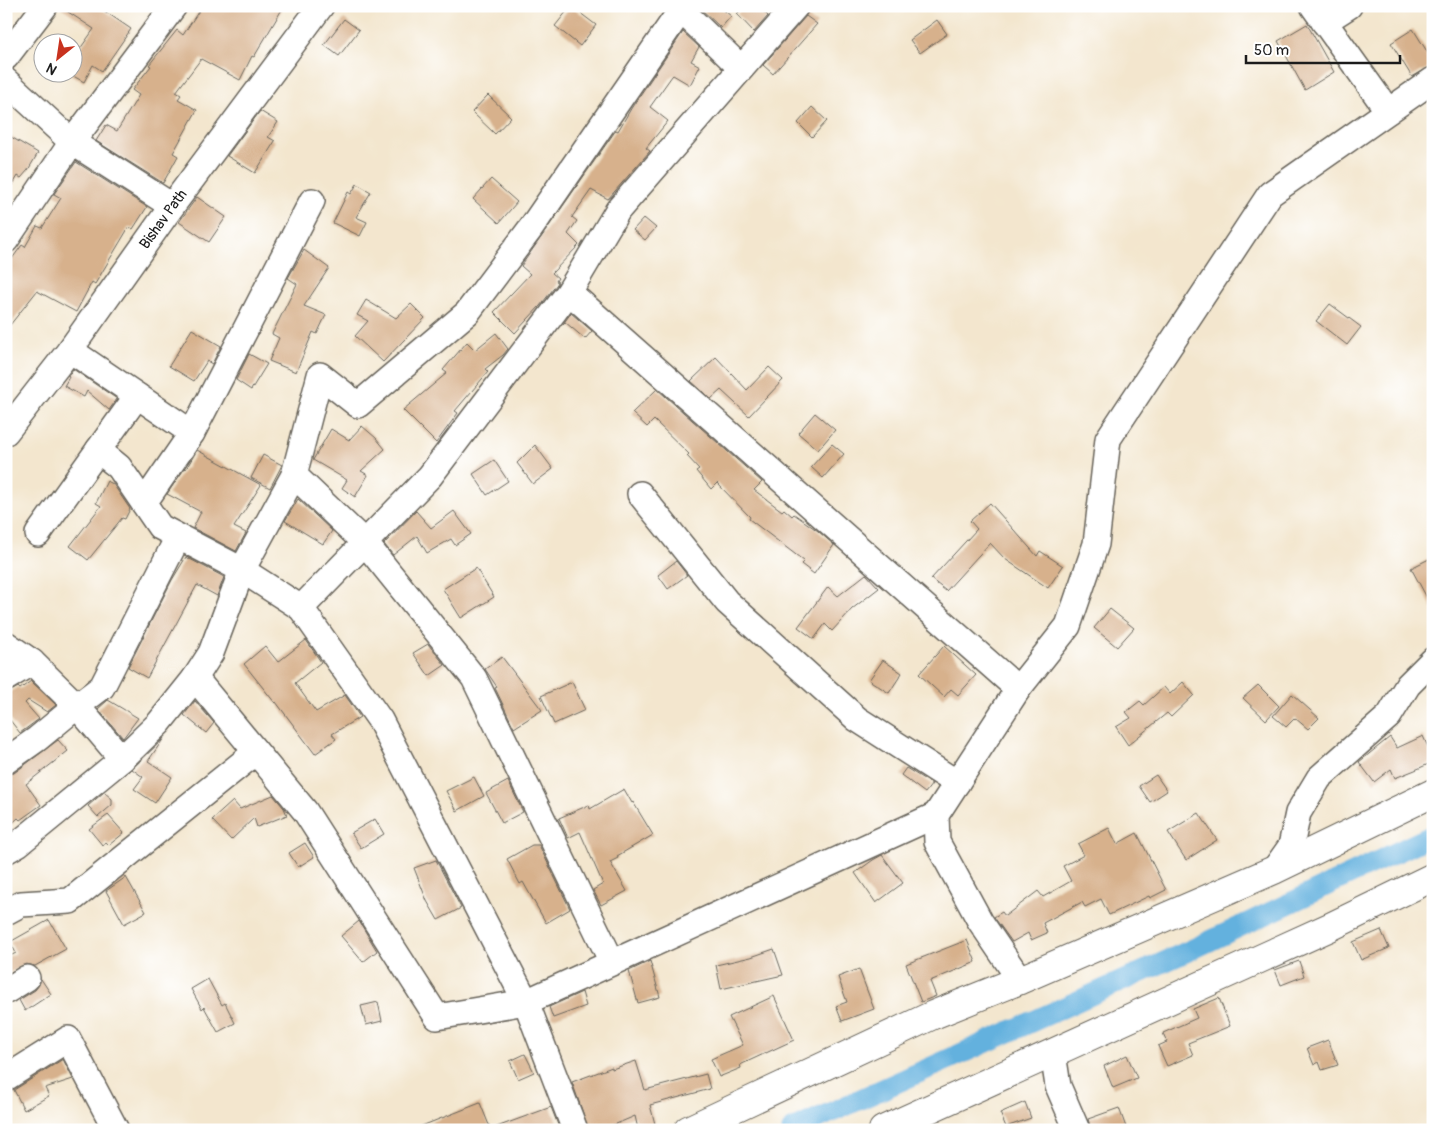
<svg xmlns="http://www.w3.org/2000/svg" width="1439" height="1136" font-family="Pangolin,sans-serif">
<rect width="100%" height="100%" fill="#fff"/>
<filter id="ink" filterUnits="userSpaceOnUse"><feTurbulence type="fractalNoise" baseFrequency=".02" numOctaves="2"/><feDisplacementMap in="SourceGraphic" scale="10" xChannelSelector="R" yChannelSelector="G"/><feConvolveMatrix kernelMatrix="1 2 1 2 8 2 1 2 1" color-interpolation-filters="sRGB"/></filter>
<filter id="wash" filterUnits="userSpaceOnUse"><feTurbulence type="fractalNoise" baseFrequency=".0096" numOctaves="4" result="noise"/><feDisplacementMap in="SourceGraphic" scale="20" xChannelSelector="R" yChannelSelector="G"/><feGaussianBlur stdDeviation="1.12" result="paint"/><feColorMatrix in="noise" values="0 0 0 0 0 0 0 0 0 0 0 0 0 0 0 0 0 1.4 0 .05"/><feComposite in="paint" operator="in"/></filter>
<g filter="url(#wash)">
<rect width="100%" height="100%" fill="#f3e6ce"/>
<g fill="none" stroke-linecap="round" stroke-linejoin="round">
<!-- canal -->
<path stroke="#64b1de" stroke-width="21" d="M792,1130l403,-182 238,-113"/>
</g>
<g id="blocks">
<!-- building -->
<g fill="#d7b18c">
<path d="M59,6h38l34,23 -29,42 -9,-6 -9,17 -18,-10h6v-17l3,1 19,-27z"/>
<path d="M202,6h82l-30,51 -2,-1 -12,24 -39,-21 -25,33 5,3 -3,4 19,11 -24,43 5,3 -15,27 -67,-42 10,-16 11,6 22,-36 -7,-5 19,-24 -2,-1 28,-35 6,5z"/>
<path d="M571,6l25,19 -16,21 -25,-20z"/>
<path d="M698,6h24l-1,2 10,8 -10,12z"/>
<path d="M744,6h15l9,10 -14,16 -17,-18z"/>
<path d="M806,16l11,8 -44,50 -10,-9z"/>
<path d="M344,19l15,11 -20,26 -15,-11z"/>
<path d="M937,20l10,14 -27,19 -10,-13z"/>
<path d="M1307,24l27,48 -29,18 -27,-49z"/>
<path d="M1413,29l20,32v4l-21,12 -21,-34z"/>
<path d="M683,32l16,15 -8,14 9,5 -10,19 -17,-10 -1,1 -22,31 18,14 -22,27 4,3 -42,48 -17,-9 -19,27 5,4 -9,13 11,11 -27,28 6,5 -2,3 2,1 -1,2 -17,22 -25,27 -21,-21 36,-38 -9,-8 95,-136 2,1 14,-24z"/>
<path d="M488,95l23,22 -16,17 -23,-22z"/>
<path d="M812,107l15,14 -15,16 -14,-14z"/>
<path d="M260,111l18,11 -10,15 7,4 -20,32 -28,-17z"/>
<path d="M6,134l32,19 -10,17 -7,8 -3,-2 -12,20z"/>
<path d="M76,162l71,45 -14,22 -4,-2 -34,57 -3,-2 -16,30 -39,-21 -31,39v-63l16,-22 3,2 12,-21 5,2 19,-30 -7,-4z"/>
<path d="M491,179l26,23 -18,21 -26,-24z"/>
<path d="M357,184l14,8 -15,25 11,5 -7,14 -27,-13 15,-31 3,2z"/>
<path d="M197,197l29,20 -17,25 -30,-20z"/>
<path d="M644,218l12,10 -11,12 -12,-10z"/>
<path d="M304,250l25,18 -25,38 22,9 -9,19 -4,-2 -17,40 -27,-11 10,-23 -7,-4 25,-50 -9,-6z"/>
<path d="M366,300l30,18 15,-14 14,14 -42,44 -28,-26 13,-15 -11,-6z"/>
<path d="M1330,304l31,23 -14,18 -31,-24z"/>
<path d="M571,313l21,18 -7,8 -20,-17 -2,2z"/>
<path d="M192,329l29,17 -9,18 -5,-3 -13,20 -25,-15z"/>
<path d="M496,333l12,16 -5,6 -18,14 3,3 -33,39 3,2 -22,30 -33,-33 44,-37 -4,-3 24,-28 8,8z"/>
<path d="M249,354l18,10 -16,26 -15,-10z"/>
<path d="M716,357l31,33 22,-23 14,13 -34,36 -28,-26 -10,9 -20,-18z"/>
<path d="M73,369l44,30 -8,11 -22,-19 -3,6 -20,-11 5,-9 -1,-1z"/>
<path d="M657,389l105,93 -8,8 28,21 2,-2 8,7 2,-2 24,17 16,14 -20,29 -13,-10 3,-3 -55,-42 1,-2 -33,-34 -6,6 -15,-18 3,-2 -12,-13 2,-2 -35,-34 -7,7 -15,-14z"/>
<path d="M815,413l20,17 -17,20 -20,-17z"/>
<path d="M362,426l14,12 9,11 -24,22 7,4 -13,22 -13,-9 5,-8 -34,-20 18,-31 18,11z"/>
<path d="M832,444l12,10 -21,24 -12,-11z"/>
<path d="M535,445l18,24 -20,15 -16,-21z"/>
<path d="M197,450l64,35 -27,42 12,6 -10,18 -43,-23 8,-16 -34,-18 18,-26 1,1z"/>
<path d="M263,455l19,10 -12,23 -19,-10z"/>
<path d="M494,460l14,21 -21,14 -14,-21z"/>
<path d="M107,481l6,3 17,25 -5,10 -3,-1 -34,42 -18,-14 31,-40 -5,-3z"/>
<path d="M298,499l34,32 -9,13 -38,-23z"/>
<path d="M990,503l47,53 3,-5 23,15 -15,22 -43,-29 -15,-16 -44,48 -15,-12 46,-50 -7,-8z"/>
<path d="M416,511l15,17 23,-17 17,23 -16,11 -4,-6 -24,14 -10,-17 -24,19 -9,-11z"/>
<path d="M186,557l38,20 -7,19 -20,-11 -50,93 -19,-11 44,-87z"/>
<path d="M1433,557v52l-22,-41z"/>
<path d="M676,561l11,14 -19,14 -10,-14z"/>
<path d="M476,568l18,29 -33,21 -18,-29z"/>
<path d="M866,574l13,14 -27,21 -20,22 -7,-7 -11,15 -16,-12 30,-40 10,9z"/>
<path d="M1110,609l24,19 -17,19 -23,-19z"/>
<path d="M306,640l15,22 -26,21 2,3 19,26 29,-17 15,22 -28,17 4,5 -21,15 -39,-52 -1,1 -31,-39 21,-18 13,16z"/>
<path d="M428,644l17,21 -16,11 -16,-23z"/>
<path d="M944,646l32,29 -18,20 -7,-6 -7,8 -25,-23z"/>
<path d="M502,657l40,53 -28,18 -19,-40 2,-1 -12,-18z"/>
<path d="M883,660l19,13 -13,20 -20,-13z"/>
<path d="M31,681l25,24 -9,7 -19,-12 -3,3 14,16 -19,14 -14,-18v-21l12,-7 2,2z"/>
<path d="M572,682l13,28 -31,14 -13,-28z"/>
<path d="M1183,682l11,13 -23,22 -4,-4 -39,32 -12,-18 15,-9 -5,-6 14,-11 4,4 20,-18 6,7z"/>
<path d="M1258,685l21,21 -13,14 -23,-22z"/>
<path d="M1292,694l27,24 -11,11 -13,-11 -9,9 -13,-11z"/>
<path d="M108,700l30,18 -15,20 -25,-29z"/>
<path d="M195,701l19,22 -8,10 -22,-18z"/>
<path d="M1423,736l10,22v4l-18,8 -20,8 -4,-9 -17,13 -15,-20 31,-25 7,11z"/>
<path d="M164,738l-16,23 24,16 -17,26 -21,-14 9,-12 -11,-8z"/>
<path d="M58,740l10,11 -42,33 15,21 -21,15 -2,-2 -12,11v-54l8,-2z"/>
<path d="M906,768l26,16 -7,9 -24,-18z"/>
<path d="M1156,775l11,16 -17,11 -11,-16z"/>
<path d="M474,777l10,19 -27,15 -11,-20z"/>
<path d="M508,781l15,31 -21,11 -16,-30z"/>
<path d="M624,789l8,14 1,-1 20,33 -36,21 1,2 -8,4 17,29 -26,14 -8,-15 10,-6 -23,-52 -12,6 -9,-20 30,-13 1,4z"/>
<path d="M104,792l8,7v6l-14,12 -10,-11z"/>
<path d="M273,795l11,13 3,7 -30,12 -3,-9 -23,22 -19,-20 21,-19 7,8z"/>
<path d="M1199,813l18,27 -31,20 -18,-28z"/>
<path d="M108,815l16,18 -15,12 -3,-3 -3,4 -14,-17z"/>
<path d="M375,819l9,15 -23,14 -10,-15z"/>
<path d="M1109,828l8,16 20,-11 29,57 -16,8 -1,-2 -40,19 -8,-16 -16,8 -3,-5 -39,21 4,10 -16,7 -3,-7 -16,9 -18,-25 8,-5 3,4 33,-25 5,6 28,-16 -8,-15 21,-11 -6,-11z"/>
<path d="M305,843l9,14 -16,10 -9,-14z"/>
<path d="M532,845h7l31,64 -24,14 -23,-41 -3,2 -13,-25z"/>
<path d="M882,855l21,28 -27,20 -21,-30 18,-13z"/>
<path d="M436,860l25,48 -23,12 -11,-19 -13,-33z"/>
<path d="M126,877l20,35 -22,12 -18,-33z"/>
<path d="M49,920l17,29 -31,17 -9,-2 -19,10 -1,-16 10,-5 -6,-11z"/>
<path d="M359,921l18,30 -14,11 -22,-26z"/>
<path d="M1381,930l8,18 -28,12 -8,-18z"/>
<path d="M967,940l9,22 -46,19 6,15 -15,6 -15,-38z"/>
<path d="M774,949l9,26 -62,14 -5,-24 35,-8z"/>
<path d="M650,961l10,36 -22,6 -9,-32z"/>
<path d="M1299,961l5,15 -23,9 -6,-15z"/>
<path d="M859,969l15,40 -32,12 -6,-15 11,-4 -9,-25z"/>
<path d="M41,979l10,15 -26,17 -6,-11 16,-10 4,-5z"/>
<path d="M208,979l14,26 3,-2 10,20 -17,9 -14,-25 -2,2 -11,-20z"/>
<path d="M582,992l4,14 -33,12 -4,-11z"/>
<path d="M774,996l20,44 -54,25 1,3 -22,9 -8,-18 32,-14 -14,-28z"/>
<path d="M1219,998l11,28 -42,17 5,12 -26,11 -9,-20 9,-4 -4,-9 34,-15 -4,-9z"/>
<path d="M378,1002l4,19 -16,4 -5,-19z"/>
<path d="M1328,1040l10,25 -16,5 -3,-8 -5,3 -7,-17z"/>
<path d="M525,1054l9,18 -16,7 -8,-18z"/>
<path d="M1127,1055l10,23 -24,10 -9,-22z"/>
<path d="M63,1059l10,20 -28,9 4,8 -25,14 -10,-20z"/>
<path d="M636,1061l9,29 61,-16 4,15 -60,16 5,19 -17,5 -3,-13 -33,14h-13l-17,-48 40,-15v2z"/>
<path d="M1025,1102l6,16 -25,9 -6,-14z"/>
<path d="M480,1103l11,27h-77v-1z"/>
<path d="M551,1107l9,23h-66v-2z"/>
<path d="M1119,1108l8,22h-36l-3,-11z"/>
</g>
</g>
</g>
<g filter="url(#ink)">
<use href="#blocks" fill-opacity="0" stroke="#67635a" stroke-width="1"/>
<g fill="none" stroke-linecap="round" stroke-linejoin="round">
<!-- minor casing -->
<g stroke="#67635a" stroke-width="28">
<g id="minor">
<path d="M677,6l64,62"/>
<path d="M1313,6l75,105"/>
<path d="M1324,22l25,-16"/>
<path d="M6,57l39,-51"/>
<path d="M6,81l66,61 100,64"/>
<path d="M6,240l66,-98 102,-136"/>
<path d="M569,292l449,397 -82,126 1,27 43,79 40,59"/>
<path d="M70,350l122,83 -48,70"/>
<path d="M6,432l64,-82 102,-144 149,-200"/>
<path d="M192,433l120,-232"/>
<path d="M98,450l21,17 41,60 82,43 59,38 79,112 146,282 49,128"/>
<path d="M294,475l72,69 108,134 138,284"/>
<path d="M640,494l87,108 130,117 100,64"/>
<path d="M38,534l99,-138"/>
<path d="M301,608l129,-132 139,-184 49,-82 178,-204"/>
<path d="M6,644l26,18 45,44 -40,33 -31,22"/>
<path d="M6,678l26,-16"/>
<path d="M195,678l110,133 132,206 89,-15 410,-187"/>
<path d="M1018,689l50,-63 28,-82 12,-105 162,-245 163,-114"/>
<path d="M122,759l-45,-53 25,-19 76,-150"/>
<path d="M6,851l12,-7 104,-85 37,-36 36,-45 16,-25 31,-83 52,-95 26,-100 38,30 109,-92 64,-85 150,-218"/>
<path d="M1274,870l17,-24 7,-33 21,-35 70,-62 19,-31 25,-25"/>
<path d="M6,912l15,-8 49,-3 186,-149"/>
<path d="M6,991l21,-13"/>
<path d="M1053,1053l5,33 19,44"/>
<path d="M6,1078l62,-39 48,91"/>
</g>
</g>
<!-- major casing -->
<g stroke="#67635a" stroke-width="30">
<g id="major">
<path d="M688,1130l245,-115 87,-35 254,-110 159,-77"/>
<path d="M883,1130l447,-203 103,-50"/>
</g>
</g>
<!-- minor -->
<use href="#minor" stroke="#fff" stroke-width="25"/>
<!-- major -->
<use href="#major" stroke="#fff" stroke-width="28"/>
</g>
</g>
<g text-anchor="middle" stroke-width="5" stroke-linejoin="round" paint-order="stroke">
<!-- street labels -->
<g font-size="15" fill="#1c1c1c" stroke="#fff">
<text transform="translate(163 219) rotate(-54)" y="5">Bishav Path</text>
</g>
</g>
<!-- margin -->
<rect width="1439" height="1136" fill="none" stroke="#fff" stroke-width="25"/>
<!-- north arrow -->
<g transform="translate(58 58) rotate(210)"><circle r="24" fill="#ffffff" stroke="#a4a4a4"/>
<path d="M0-4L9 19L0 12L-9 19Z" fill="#c8321e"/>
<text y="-8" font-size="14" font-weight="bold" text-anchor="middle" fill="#1c1c1c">N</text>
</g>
<!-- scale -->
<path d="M1246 55v8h154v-8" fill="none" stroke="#1c1c1c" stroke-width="2.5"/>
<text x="1254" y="55" font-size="15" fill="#1c1c1c" stroke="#ffffff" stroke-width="4" paint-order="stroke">50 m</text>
</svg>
